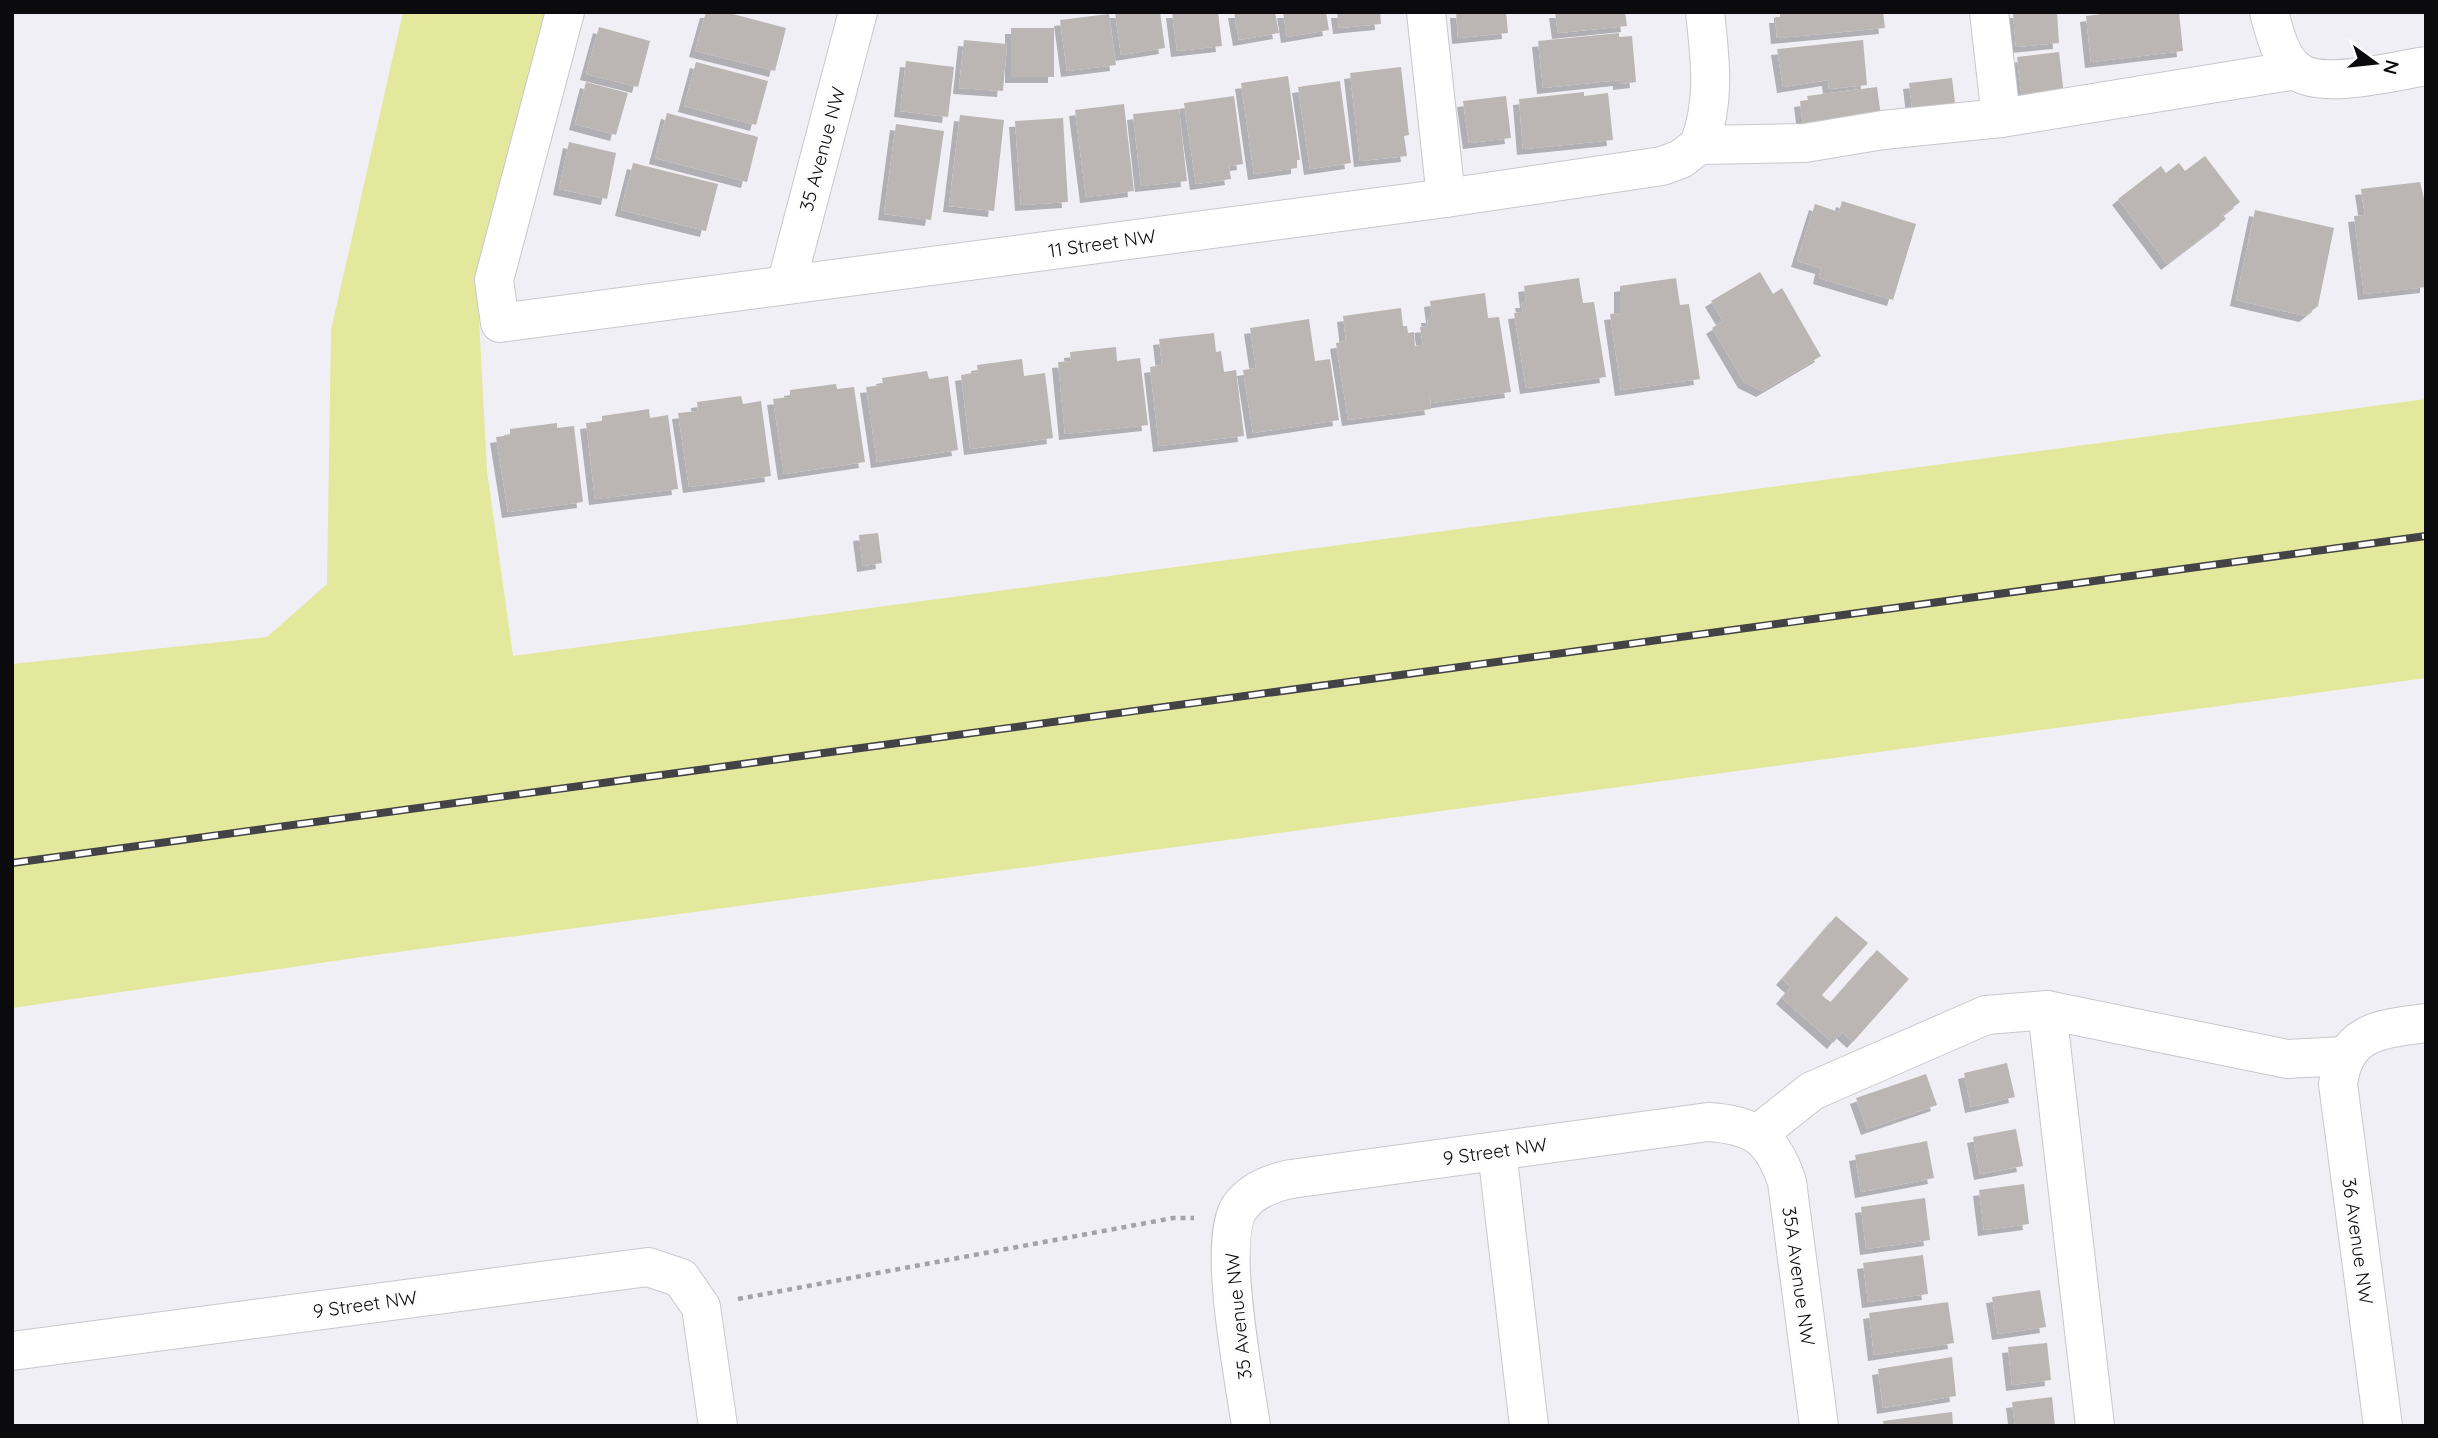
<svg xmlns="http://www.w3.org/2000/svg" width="2438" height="1438" font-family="Quicksand,sans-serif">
<defs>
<filter id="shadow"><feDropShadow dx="-6" dy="6" stdDeviation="0" flood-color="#0004"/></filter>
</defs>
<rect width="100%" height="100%" fill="#f0eff5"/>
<!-- green -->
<path fill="#e4e89d" d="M403,12h147l-73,269 10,190 26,185 1913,-257v279l-2065,279 -349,51v-344l255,-27 60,-53 4,-254z"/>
<!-- building -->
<g fill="#bbb6b3" filter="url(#shadow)">
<path d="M706,12h19l61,16 -11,43 -80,-20z"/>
<path d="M1115,12h45l5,36 -44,7z"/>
<path d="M1172,12h46l4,34 -45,5z"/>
<path d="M1234,12h41l4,21 -40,7z"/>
<path d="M1283,12h43l3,18 -42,7z"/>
<path d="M1337,12h43l1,12 -42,4z"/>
<path d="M1456,12h50l2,21 -50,5z"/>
<path d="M1555,12h70l2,14 -69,7z"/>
<path d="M1780,12h103l2,16 -108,10 -2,-21h5z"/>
<path d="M2013,12h44l2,31 -43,4z"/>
<path d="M2117,12h62l4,39 -92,11 -5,-46z"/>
<path d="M1109,14l7,51 -49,6 -7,-51z"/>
<path d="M599,27l51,14 -12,46 -52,-13z"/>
<rect x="1011" y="28" width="43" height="49"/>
<path d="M1619,33v4l13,-1 4,46 -17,2v-4l-76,8 -5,-47z"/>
<path d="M964,40l43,4 -4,47 -44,-3z"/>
<path d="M1863,40l4,45 -38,4 -1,-9 -45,7 -6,-38z"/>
<path d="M2059,52l5,43 -42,4 -5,-42z"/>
<path d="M906,61l48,6 -6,50 -48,-6z"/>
<path d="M696,62l72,19 -12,44 -72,-19z"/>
<path d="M1401,67l8,68 -5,1 3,20 -47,5 -10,-88z"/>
<path d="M1288,76l12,84h-3v8l-43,6 -13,-91z"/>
<path d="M1952,78l5,41 -43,4 -5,-40z"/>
<path d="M1340,81l11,82 -41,6 -12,-82z"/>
<path d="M586,82l42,11 -12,42 -41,-11z"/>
<path d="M1877,87l6,43 -78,12 -5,-41 8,-1 -1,-4z"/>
<path d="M1584,92v4l24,-3 5,47 -90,9 -4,-50z"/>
<path d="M1234,96l9,68 -14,2 2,13 -35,5 -12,-81z"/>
<path d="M1506,96l5,42 -42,5 -6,-42z"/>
<path d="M1124,104l10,87 -48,6 -11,-87z"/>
<path d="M1179,109l8,72 -46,5 -8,-72z"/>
<path d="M667,113l91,24 -11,45 -92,-24z"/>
<path d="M960,115l44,5 -10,91 -45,-5z"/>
<path d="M1063,118l5,84 -47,3 -6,-84z"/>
<path d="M896,124l48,7 -13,89 -47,-6z"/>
<path d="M569,142l47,11 -9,46 -48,-10z"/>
<path d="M2205,156l35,46 -17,13 3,4 -59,45 -49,-65 43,-33 5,7 13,-10 6,8z"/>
<path d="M633,163l85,21 -12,47 -85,-21z"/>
<path d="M2420,182l6,25v80l-62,7 -10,-78 11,-1 -4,-26z"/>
<path d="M1842,201l74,23 -23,76 -74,-22 2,-10 -24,-7 18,-57 24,8z"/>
<path d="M2255,210l79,18 -16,78 -13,10 -69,-16z"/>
<path d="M1760,272l13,22 9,-6 39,68 -59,35 -18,-9 -32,-54 11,-7 -12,-20z"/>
<path d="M1579,278l4,25 11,-1 12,75 -80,11 -12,-75 9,-1 -2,-10h5l-2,-16z"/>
<path d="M1676,278l4,27 9,-1 11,75 -79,11 -11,-76 10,-1v-27z"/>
<path d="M1485,293l3,25 11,-1 12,75 -80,11 -2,-9 2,15 -83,11 -12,-77 10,-2 -3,-25 58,-8 2,18h4l1,7 6,-1 1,14 8,-1 -3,-18 8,-1 -1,-9h5l-2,-16z"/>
<path d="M1309,319l6,42 15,-2 9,61 -86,13 -10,-63 13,-2 -6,-40z"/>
<path d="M1214,333l2,19 5,-1 3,21 12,-2 8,66 -85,10 -9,-79 12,-2 -3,-26z"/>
<path d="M1116,347l1,14 23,-3 8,67 -83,9 -7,-72 13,-1 -1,-9z"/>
<path d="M1022,359l2,17 21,-3 8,65 -83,11 -9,-74 17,-3 -1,-7z"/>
<path d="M927,371l2,8 19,-3 10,74 -81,12 -11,-75 17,-2 -1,-7z"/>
<path d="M836,384l1,5 17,-2 11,75 -81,12 -11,-75 17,-2v-7z"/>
<path d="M741,396l2,8 18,-3 10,75 -82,11 -11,-74 20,-2 -1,-9z"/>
<path d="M649,409l1,9 18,-3 10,74 -83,10 -9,-76 16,-2v-5z"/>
<path d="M557,423v5l17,-2 9,76 -75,10 -12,-75 14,-2v-6z"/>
<path d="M878,533l4,30 -19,3 -4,-31z"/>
<path d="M1836,916l32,27 -46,52 4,4 5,3 46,-52 32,29 -56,63 -11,-10 -9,11 -51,-45 9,-11 -9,-8z"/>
<path d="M2007,1063l8,34 -44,10 -7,-34z"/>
<path d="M1926,1074l11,31 -70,24 -11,-31z"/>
<path d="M2016,1129l7,37 -43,8 -7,-37z"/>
<path d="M1927,1141l7,37 -73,14 -6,-37z"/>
<path d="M2024,1184l5,40 -45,6 -5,-40z"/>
<path d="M1925,1198l5,42 -64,9 -5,-42z"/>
<path d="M1923,1255l5,39 -60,8 -5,-39z"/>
<path d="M2040,1290l6,37 -48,7 -6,-37z"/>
<path d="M1948,1302l6,41 -80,12 -5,-42z"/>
<path d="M2047,1343l4,37 -39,5 -4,-38z"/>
<path d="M1952,1357l4,39 -73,12 -5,-39z"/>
<path d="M2052,1397l3,29h-40l-3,-24z"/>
<path d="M1952,1412l1,14h-69l-1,-5z"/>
</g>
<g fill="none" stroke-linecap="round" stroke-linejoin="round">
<!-- minor casing -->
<g stroke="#c8c7cd" stroke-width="40">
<g id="minor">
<path d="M565,12l-71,268 6,43 946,-125 216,-32 19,-7 18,-14"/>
<path d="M1426,12l20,186"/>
<path d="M1989,12l12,106"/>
<path d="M2269,12c5,19 11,46 28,59 25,19 98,0 129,-5"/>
<path d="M1699,145l106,-2 78,-13 118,-12 295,-48"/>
<path d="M1699,145c17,-45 11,-86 6,-133"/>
<path d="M786,285l72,-273"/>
<path d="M2047,1010l48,416"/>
<path d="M1759,1133l53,-42 174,-76 61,-5 240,49 58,-3"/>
<path d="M1497,1151l32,275"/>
<path d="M12,1351l636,-84 33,11 20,29 17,119"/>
<path d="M1251,1426c-6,-44 -35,-186 -11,-219 12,-17 31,-24 51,-28l417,-57c46,3 64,15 79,60l32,244"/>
<path d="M2383,1426l-45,-342c7,-53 42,-55 88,-61"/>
</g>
</g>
<!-- path -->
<path stroke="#a3a2a7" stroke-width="4.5" stroke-dasharray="5 5" stroke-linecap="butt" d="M738,1299l435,-81h21"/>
<!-- minor -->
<use href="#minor" stroke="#fff" stroke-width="38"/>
<!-- rail casing -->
<g stroke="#434346" stroke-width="8">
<path id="rail" d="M12,863l2414,-327"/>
</g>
<!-- rail -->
<use href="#rail" stroke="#fdfdfe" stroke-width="5" stroke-dasharray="16" stroke-linecap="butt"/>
</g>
<g text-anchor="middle" stroke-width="6" stroke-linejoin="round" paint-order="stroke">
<!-- street labels -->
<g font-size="19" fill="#0b0b0d" stroke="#fdfdfe">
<text transform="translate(822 149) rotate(-75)" y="7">35 Avenue NW</text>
<text transform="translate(1102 243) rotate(-8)" y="7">11 Street NW</text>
<text transform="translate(1495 1151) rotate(-8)" y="7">9 Street NW</text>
<text transform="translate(2358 1241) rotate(82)" y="7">36 Avenue NW</text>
<text transform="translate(1799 1276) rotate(82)" y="7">35A Avenue NW</text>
<text transform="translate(365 1304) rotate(-8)" y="7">9 Street NW</text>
<text transform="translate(1238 1316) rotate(-96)" y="7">35 Avenue NW</text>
</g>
</g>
<!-- border -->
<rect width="2438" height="1438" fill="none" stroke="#0b0b0d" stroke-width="28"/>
<!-- north arrow -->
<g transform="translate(2375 63) rotate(105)" stroke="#fdfdfe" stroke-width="5" paint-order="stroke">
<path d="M0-5L12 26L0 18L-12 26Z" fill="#0b0b0d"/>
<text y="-10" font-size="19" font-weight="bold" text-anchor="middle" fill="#0b0b0d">N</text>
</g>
</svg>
